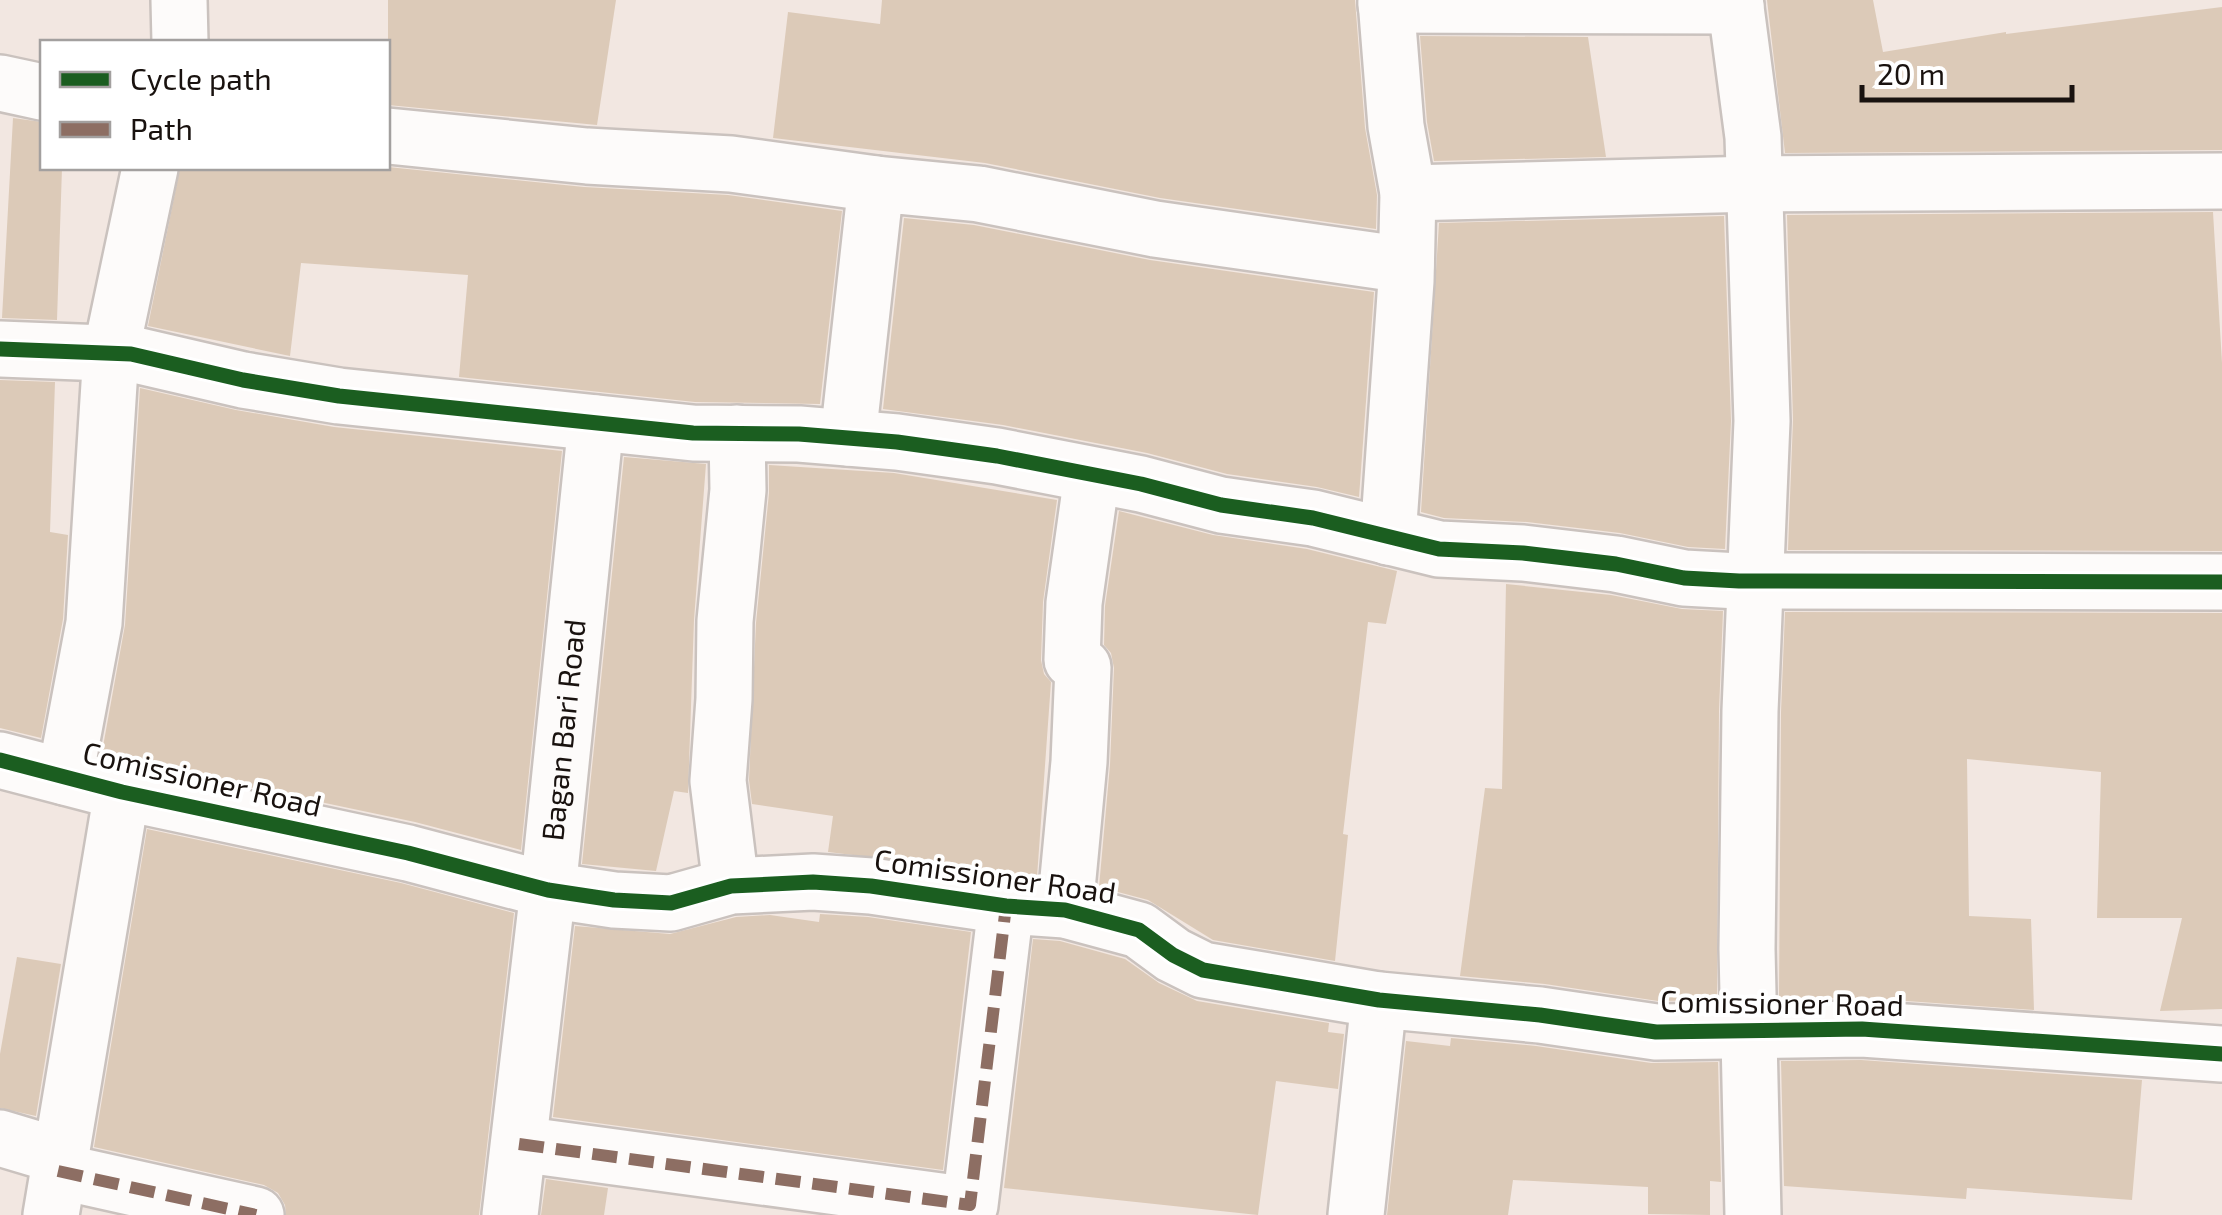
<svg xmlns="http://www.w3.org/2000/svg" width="2222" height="1215" font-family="'Exo 2',sans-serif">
<rect width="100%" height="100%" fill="#f2e7e1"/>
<!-- building -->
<g fill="#dccab8">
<path d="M388,0h228l-19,125 -209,-20z"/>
<path d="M882,0h473l10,128 12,67 -1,34 -216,-31 -175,-35 -212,-25 15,-126 92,12z"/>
<path d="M1767,0h106l10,52 123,-20v2l216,-27v143l-437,3z"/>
<path d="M1420,36l168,1 18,120 -172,4 -7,-39z"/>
<path d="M13,118l29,4v46h20l-5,152 -55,-2z"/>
<path d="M180,168l208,-1 196,20 144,8 114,16 -22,193 -125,-2 -236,-25 9,-102 -167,-12 -11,93 -142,-30z"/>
<path d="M2213,212l9,151v188l-434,-1 5,-130 -6,-205z"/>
<path d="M1724,216l7,205 -6,128 -37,-2 -68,-14 -93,-11 -83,-4 -23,-6 18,-289z"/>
<path d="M904,218l70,7 176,35 224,32 -15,205 -42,-10 -90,-13 -80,-21 -144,-28 -120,-16z"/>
<path d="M0,380l55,2 -5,150 18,3 -5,84 -22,119 -41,-10z"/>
<path d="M140,388l96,22 98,17 228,24 -41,399 -106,-28 -279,-59v-4l-34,-7 23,-127z"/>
<path d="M624,457l82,7 -12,156 -6,173 -14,-2 -18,80 -74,-7z"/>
<path d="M769,465l125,8 163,27 -14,102 -2,58 3,14 7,8 -14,195 -209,-25 5,-36 -81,-12 -3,-24 7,-157 13,-130z"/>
<path d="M1119,511l94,24 94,14 90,22 -11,53 -18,-2 -25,212 5,1 -13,126 -122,-21 -65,-40 -49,-13 11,-122 4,-97 -3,-15 -7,-8 1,-39z"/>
<path d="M1506,584l105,11 71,14 41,2 -4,100 -2,289 -59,1 -113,-17 -85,-8 25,-188 17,1z"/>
<path d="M1785,612l437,1v396l-62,2 22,-93h-85l4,-146 -134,-13 2,157 62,3 3,91 -170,-12 -85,1 2,-287z"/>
<path d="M147,829l254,54 113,30 -35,302h-193l-1,-10 -7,-12 -14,-8 -170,-38z"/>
<path d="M820,914l48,3 103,15 -28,238 -390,-53 22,-191 95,8 66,-17 34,-2 49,7z"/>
<path d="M1033,939l27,2 65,18 34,24 38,18 132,22 -1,9 16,2 -6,55 -62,-8 -18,134 -254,-27z"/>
<path d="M17,957l44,7 -25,152 -36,-8v-54z"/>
<path d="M1451,1038l85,8 115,17 67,-1 3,120 -11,-1v34l-62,-1v-27l-135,-7 -5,35h-121l19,-174 44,5z"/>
<path d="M1861,1060l281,20 -10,120 -165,-12 -1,11 -182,-13 -3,-125z"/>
<path d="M546,1179l62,9 -4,27h-63z"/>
</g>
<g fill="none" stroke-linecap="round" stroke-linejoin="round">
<!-- minor casing -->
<g stroke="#cac2be" stroke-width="60">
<g id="minor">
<path d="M179,0l1,42"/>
<path d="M1386,0l10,126 12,67 -2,88 -18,256"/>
<path d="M1735,0l18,137 9,284 -12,290 -3,238 6,266"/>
<path d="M1386,5l350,1"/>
<path d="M0,83l42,9"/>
<path d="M388,136l199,20 144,8 145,20"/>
<path d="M1408,193l347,-9 467,-3"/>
<path d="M0,349l131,5 112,26 96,16 354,37 106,1 98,8 100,14 144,28 80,21 92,13 126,31 84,4 93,11 68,14 55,3 483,1"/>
<path d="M848,438l28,-254 103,10 176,35 251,36"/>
<path d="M65,777l29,-154 17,-271 39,-184"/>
<path d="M731,886l-13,-105 6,-82 1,-78 13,-131 -1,-57"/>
<path d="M1065,910l14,-148 4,-95 -11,-7 2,-57 18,-127"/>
<path d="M0,1138l60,18"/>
<path d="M519,1144l451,61 36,-299"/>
<path d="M58,1171l198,44"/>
<path d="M51,1215l71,-423"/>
<path id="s1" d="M510,1215l38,-325 48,-467"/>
<path d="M1356,1215l23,-215"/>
</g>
</g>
<!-- tertiary casing -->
<g stroke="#cac2be" stroke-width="60">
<path id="tertiary" d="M0,760l122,32 286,61 140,37 66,10 57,3 60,-17 82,-4 58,4 135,20 59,4 74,20 34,25 30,15 176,30 161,15 116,17 206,-3 360,25"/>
</g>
<!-- minor -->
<use href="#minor" stroke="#fdfbfa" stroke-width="55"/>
<!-- tertiary -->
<use href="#tertiary" stroke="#fdfbfa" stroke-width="55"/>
<!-- quiet -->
<g stroke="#8d6e63" stroke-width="12" stroke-dasharray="25 12" stroke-linecap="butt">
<path d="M519,1144l451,61 36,-299"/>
<path d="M58,1171l198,44"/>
</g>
<!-- cycleway casing -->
<g stroke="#fff" stroke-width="21">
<g id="cycleway">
<path d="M0,349l131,5 112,26 96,16 354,37 106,1 98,8 100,14 144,28 80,21 92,13 126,31 84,4 93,11 68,14 55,3 483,1"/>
<path d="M0,760l122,32 286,61 140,37 66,10 57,3 60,-17 82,-4 58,4 135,20 59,4 74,20 34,25 30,15 176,30 161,15 116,17 206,-3 360,25"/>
</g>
</g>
<!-- cycleway -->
<use href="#cycleway" stroke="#1b5e20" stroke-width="15"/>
</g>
<g text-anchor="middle" stroke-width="8" stroke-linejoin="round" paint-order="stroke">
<!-- street labels -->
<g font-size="30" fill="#19120f" stroke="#fff">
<text dy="10" stroke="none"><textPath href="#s1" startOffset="488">Bagan Bari Road</textPath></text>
<text transform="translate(202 780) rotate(13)" y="10">Comissioner Road</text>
<text transform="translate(995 877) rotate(8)" y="10">Comissioner Road</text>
<text transform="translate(1782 1004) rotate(1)" y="10">Comissioner Road</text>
</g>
</g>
<!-- legend -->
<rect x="40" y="40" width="350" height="130" fill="#ffffff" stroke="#a3a09f" stroke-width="2.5"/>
<rect x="60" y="72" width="50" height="15" fill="#1b5e20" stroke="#a3a09f" stroke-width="2.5"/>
<text x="130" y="90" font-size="30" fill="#19120f">Cycle path</text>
<rect x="60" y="122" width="50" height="15" fill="#8d6e63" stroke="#a3a09f" stroke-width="2.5"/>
<text x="130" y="140" font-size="30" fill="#19120f">Path</text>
<!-- scale -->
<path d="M1862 85v15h210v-15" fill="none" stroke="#19120f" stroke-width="5"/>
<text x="1877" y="85" font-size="30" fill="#19120f" stroke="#ffffff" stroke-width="8" paint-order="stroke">20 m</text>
</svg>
